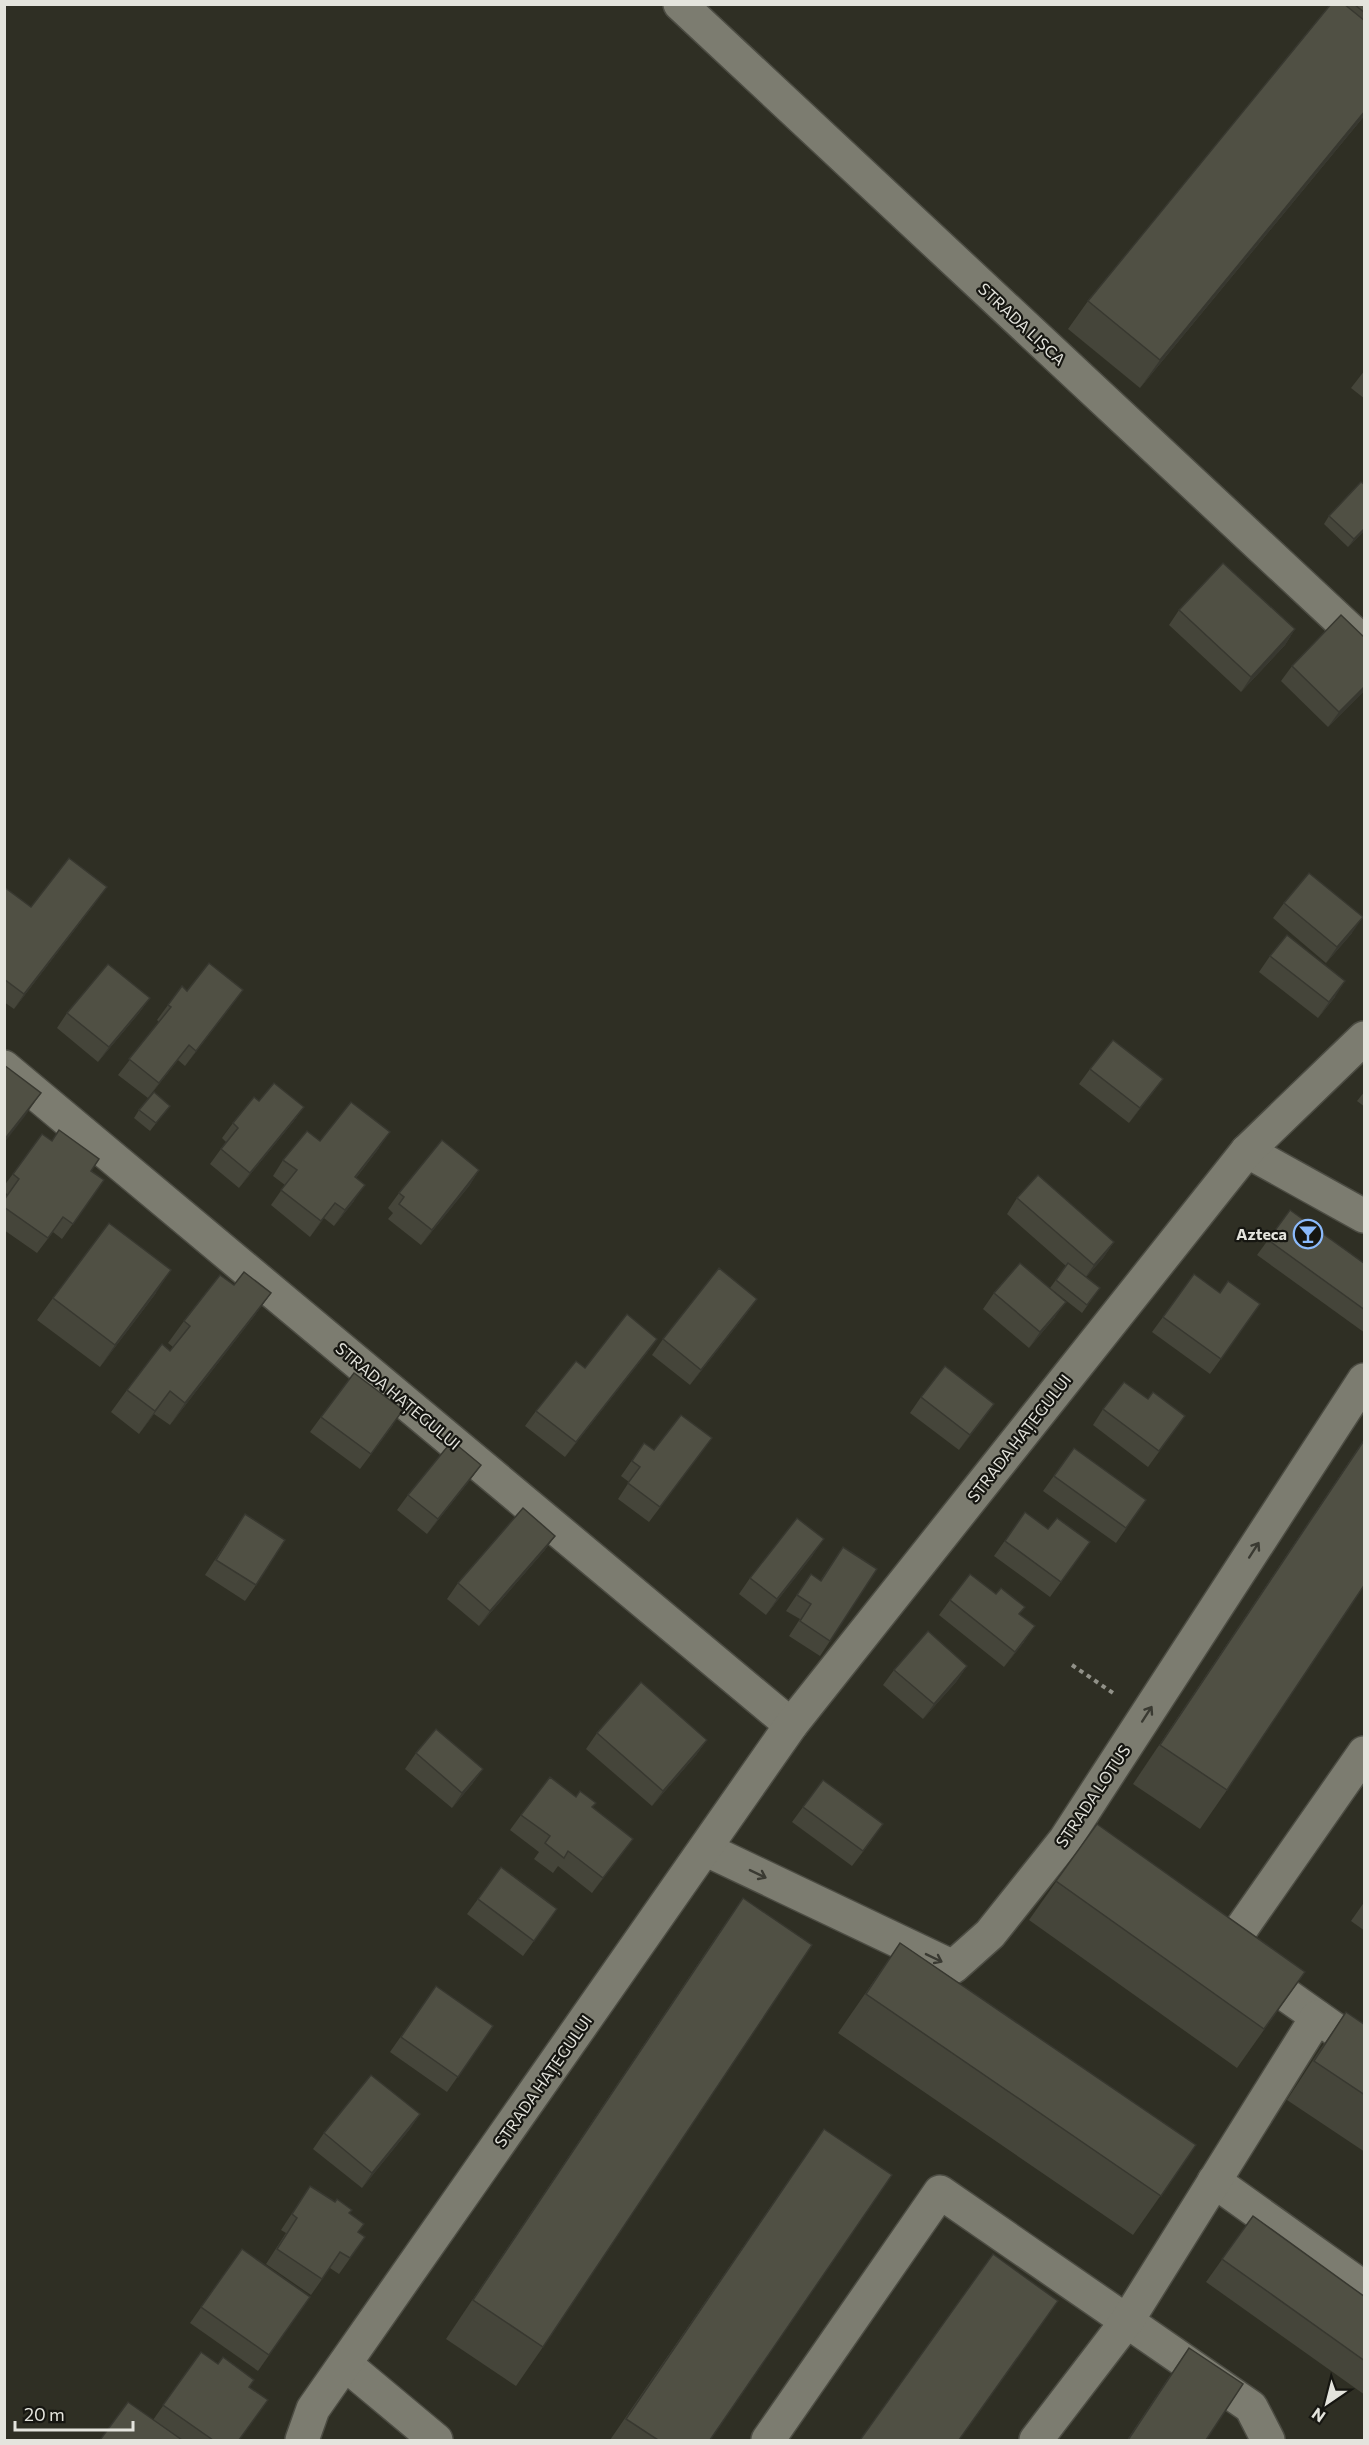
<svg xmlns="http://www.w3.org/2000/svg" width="1369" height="2445" font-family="Commissioner,sans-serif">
<rect width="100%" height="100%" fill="#2f2f24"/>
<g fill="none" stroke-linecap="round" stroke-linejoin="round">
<!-- minor casing -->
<g stroke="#4c4c43" stroke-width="36">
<g id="minor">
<path d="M680,4l684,639"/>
<path d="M4,1067l787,658"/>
<path d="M1247,1151l117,65"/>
<path d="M705,1849l248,118 37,-33 75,-94 299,-460"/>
<path d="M1225,1952l139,-199"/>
<path d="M1251,1970l113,80"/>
<path d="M1214,2181l150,107"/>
<path d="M345,2364l91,76"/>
<path d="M302,2440l11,-31 478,-684 456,-574 117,-113"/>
<path d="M768,2440l172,-248 311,215 17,33"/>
<path d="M1036,2440l91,-119 190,-304"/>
</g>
</g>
<!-- path -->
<path stroke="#919188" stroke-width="4" stroke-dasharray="4.5 4.5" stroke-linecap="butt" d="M1072,1665l44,30"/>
<!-- minor -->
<use href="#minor" stroke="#7c7c70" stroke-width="33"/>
</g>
<!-- wall -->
<g fill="#45453a">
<path d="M1331,4h34v111l-225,273 -72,-59 20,-28z"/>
<path d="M1365,370v29l-14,-11z"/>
<path d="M1365,485v45l-17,17 -24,-23 5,-8z"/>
<path d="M1179,610l116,19 -10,16 -44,47 -72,-67z"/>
<path d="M1365,638v52l-37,37 -47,-46 11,-15z"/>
<path d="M4,887l27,20 65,-5 -82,107 -10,-7z"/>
<path d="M1284,903l68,30 -26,30 -53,-45z"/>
<path d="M1270,956l65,41 -17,21 -59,-46z"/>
<path d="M243,990l-11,15 -47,61 -7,-6 -30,38 -30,-23 41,-53 -2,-2 11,-15 19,-14z"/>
<path d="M150,998l-11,15 -41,49 -41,-34 10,-15z"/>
<path d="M1090,1069l73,10 -34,44 -50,-39z"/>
<path d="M1365,1091v16l-8,-6z"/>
<path d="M259,1101l45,6 -11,15 -54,66 -29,-24 16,-22 -4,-4 11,-15z"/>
<path d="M139,1110l25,3 -14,18 -16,-13z"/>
<path d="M42,1134l62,46 -42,59 -9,-7 -16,21 -33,-23v-30l4,-5 -4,-4v-5z"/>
<path d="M320,1141l59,7 -23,30 -2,23 -20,25 -10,-8 -14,19 -39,-32 14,-20 -12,-9 10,-16z"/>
<path d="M479,1170l-10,16 -48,59 -33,-26 5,-6 -5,-5 11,-15z"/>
<path d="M1017,1198l97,44 -11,16 -17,19 14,11 -18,25 -32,-25 16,-22 -59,-52z"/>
<path d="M1268,1240l97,24v69l-108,-78z"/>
<path d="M234,1285l37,8 -16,22 -85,110 -16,-11 -15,20 -28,-22 16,-22 43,-39 3,-4 -5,-4 16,-22z"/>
<path d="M156,1293l-56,74 -63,-47 16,-22z"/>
<path d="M994,1293l61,24 -26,31 -46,-39z"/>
<path d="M1220,1293l40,11 -50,70 -58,-42 11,-15z"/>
<path d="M757,1299l-11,15 -56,71 -38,-30 11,-16z"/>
<path d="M657,1339l-11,15 -81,103 -40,-31 11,-15 49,-43z"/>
<path d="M921,1397l73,7 -35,46 -49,-37z"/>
<path d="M1148,1399l37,17 -37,51 -55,-42 10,-16z"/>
<path d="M321,1417l72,8 -33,44 -50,-37z"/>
<path d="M1365,1438v146l-138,206 -27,39 -67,-45z"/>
<path d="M644,1443l10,7 47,3 -52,69 -31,-23 11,-17 -8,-6z"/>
<path d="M1074,1448l72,52 -30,43 -73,-52z"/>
<path d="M481,1465l-11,15 -43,54 -30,-24 11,-15z"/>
<path d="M1025,1512l23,17 42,13 -40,55 -56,-41z"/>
<path d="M245,1514l11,71 -11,16 -40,-26z"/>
<path d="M555,1536l-11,15 -65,75 -32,-27 11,-16z"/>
<path d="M843,1547l-13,94 -10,15 -31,-20 11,-17 -14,-8 25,-37 9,7z"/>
<path d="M813,1555l-47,60 -27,-21 11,-16z"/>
<path d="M996,1594l24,21 4,27 -20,25 -65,-52 11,-15z"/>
<path d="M967,1666l-11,16 -33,37 -40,-34 11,-15z"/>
<path d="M597,1733l110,7 -11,15 -44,51 -66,-57z"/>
<path d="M416,1753l67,16 -11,15 -20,24 -47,-39z"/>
<path d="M576,1797l16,11 41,31 -41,54 -34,-27 -5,7 -19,-14 5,-7 -29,-22 11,-15z"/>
<path d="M803,1807l69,33 -20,26 -60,-44z"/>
<path d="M1097,1824l208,148 -68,96 -208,-148z"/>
<path d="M743,1898l-200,449 -27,39 -70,-47 270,-402z"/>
<path d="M478,1899l79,10 -34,47 -56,-42z"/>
<path d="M1365,1901v30l-14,-10z"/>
<path d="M900,1943l296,202 -63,90 -295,-202z"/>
<path d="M436,1986l57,40 -46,66 -57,-40z"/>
<path d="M1346,2012l19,13v127l-78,-52 32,-49z"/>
<path d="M420,2114l-11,16 -47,58 -49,-39 11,-16z"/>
<path d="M804,2158l-94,282h-100z"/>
<path d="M310,2186l39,27 9,19 7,5 -26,37 -9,-6 -19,27 -45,-31 20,-31 -5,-3z"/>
<path d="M1253,2216l112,81v98l-159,-113z"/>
<path d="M242,2249l68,48 -52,74 -68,-48z"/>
<path d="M1189,2348l17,92h-79l42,-63z"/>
<path d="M201,2352l49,35 -10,53h-140l53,-20z"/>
</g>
<!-- shaded-wall -->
<g fill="#383830">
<path d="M1365,111v4l-225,273 20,-28z"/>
<path d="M1365,528v2l-17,17 6,-8z"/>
<path d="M1295,629l-10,16 -44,47 10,-15z"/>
<path d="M1365,686v4l-37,37 11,-15z"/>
<path d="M107,887l-11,15 -82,107 10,-15z"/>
<path d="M1363,917l-11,16 -26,30 11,-16z"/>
<path d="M1345,981l-10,16 -17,21 11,-16z"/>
<path d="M243,990l-11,15 -47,61 11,-15z"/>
<path d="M150,998l-11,15 -41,49 11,-15z"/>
<path d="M189,1045l-11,15 -30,38 11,-15z"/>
<path d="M1163,1079l-11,15 -23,29 11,-15z"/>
<path d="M41,1093l-16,23 -21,27v-3z"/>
<path d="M304,1107l-11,15 -54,66 11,-15z"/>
<path d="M390,1132l-11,16 -35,45 11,-16z"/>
<path d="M479,1170l-10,16 -48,59 11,-15z"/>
<path d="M365,1185l-11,16 -20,25 11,-16z"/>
<path d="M335,1203l-11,15 -14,19 11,-16z"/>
<path d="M1114,1242l-11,16 -20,23 11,-16z"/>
<path d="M171,1270l-15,23 -56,74 15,-22z"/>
<path d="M271,1293l-16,22 -85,110 15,-22z"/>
<path d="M757,1299l-11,15 -56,71 11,-15z"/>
<path d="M1066,1302l-11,15 -26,31 11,-16z"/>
<path d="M657,1339l-11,15 -81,103 11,-15z"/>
<path d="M170,1391l-16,23 -15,20 16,-23z"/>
<path d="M994,1404l-11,16 -24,30 11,-15z"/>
<path d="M481,1465l-11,15 -43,54 11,-15z"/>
<path d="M555,1536l-11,15 -65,75 11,-15z"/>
<path d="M824,1539l-11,16 -47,60 11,-16z"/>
<path d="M1035,1626l-11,16 -20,25 11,-15z"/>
<path d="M967,1666l-11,16 -33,37 11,-15z"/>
<path d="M707,1740l-11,15 -44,51 11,-15z"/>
<path d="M483,1769l-11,15 -20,24 10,-15z"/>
<path d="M633,1839l-11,15 -30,39 11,-15z"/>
<path d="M420,2114l-11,16 -47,58 10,-15z"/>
</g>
<!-- building -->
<g fill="#505044" stroke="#383830" stroke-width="1.5">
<path d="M1331,4h13l21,17v90l-205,249 -72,-59z"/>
<path d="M1354,4h11v9z"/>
<path d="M1361,482l4,3v43l-11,11 -25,-23z"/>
<path d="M1223,563l72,66 -44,48 -72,-67z"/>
<path d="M1341,615l24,23v48l-26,26 -47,-46z"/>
<path d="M69,858l38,29 -83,107 -20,-15v-92l27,20z"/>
<path d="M1309,873l54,44 -26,30 -53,-44z"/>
<path d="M1287,935l58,46 -16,21 -59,-46z"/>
<path d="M209,963l34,27 -47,61 -7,-6 -30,38 -30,-24 42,-52 -3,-2 14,-19 5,5z"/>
<path d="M108,964l42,34 -41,49 -42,-34z"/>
<path d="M1113,1040l50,39 -23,29 -50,-39z"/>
<path d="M4,1065l37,28 -37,47z"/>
<path d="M274,1083l30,24 -54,66 -29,-24 17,-21 -5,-5 21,-26 5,4z"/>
<path d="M154,1092l16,14 -14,17 -17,-13z"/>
<path d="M351,1102l39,30 -35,45 10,8 -20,25 -10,-7 -14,18 -40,-31 16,-20 -14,-10 24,-29 13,10z"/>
<path d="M59,1130l40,29 -8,12 13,9 -31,44 -10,-7 -15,21 -44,-31v-7l15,-21 -6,-5 29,-40 10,7z"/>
<path d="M442,1140l37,30 -47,60 -33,-26 5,-7 -5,-4z"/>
<path d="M1038,1175l76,67 -20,23 -77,-67z"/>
<path d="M1290,1210l75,54v46l-97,-70z"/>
<path d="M109,1223l62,47 -56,75 -62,-47z"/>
<path d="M1020,1263l46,39 -26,30 -46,-39z"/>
<path d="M1068,1263l32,25 -13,17 -31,-25z"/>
<path d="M719,1268l38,31 -56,71 -38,-31z"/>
<path d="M244,1272l27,21 -86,110 -15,-12 -15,20 -28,-21 35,-46 8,7 20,-25 -6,-5 36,-46 14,10z"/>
<path d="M1194,1274l26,19 8,-12 32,23 -39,55 -58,-42z"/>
<path d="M627,1314l30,25 -81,103 -40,-31 40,-50 9,7z"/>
<path d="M945,1366l49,38 -24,31 -49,-38z"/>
<path d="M354,1373l49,37 -32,44 -50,-37z"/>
<path d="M1124,1382l24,17 5,-7 32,24 -26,35 -56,-42z"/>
<path d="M681,1415l31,23 -52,69 -32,-24 12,-16 -8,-6 12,-18 10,7z"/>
<path d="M1365,1439v145l-138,206 -67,-45z"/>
<path d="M452,1441l29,24 -43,54 -30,-24z"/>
<path d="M1074,1448l72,52 -20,28 -72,-52z"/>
<path d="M523,1508l32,28 -65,75 -32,-28z"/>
<path d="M1025,1512l23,17 9,-11 33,24 -29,40 -56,-41z"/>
<path d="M245,1514l40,26 -29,45 -40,-25z"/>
<path d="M797,1518l27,21 -47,60 -27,-21z"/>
<path d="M843,1547l34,22 -47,72 -30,-20 11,-17 -14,-9 14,-21 10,7z"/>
<path d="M970,1574l26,20 5,-6 24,19 -6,7 16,12 -20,26 -65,-52z"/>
<path d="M928,1631l39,35 -33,38 -40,-34z"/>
<path d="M641,1682l66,58 -44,51 -66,-58z"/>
<path d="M436,1729l47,40 -21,24 -46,-40z"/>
<path d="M550,1777l26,20 4,-6 16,12 -4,4 41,32 -30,39 -35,-27 -4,7 -19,-15 5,-7 -29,-21z"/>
<path d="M823,1780l60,44 -20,27 -60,-44z"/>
<path d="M1097,1824l208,148 -41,57 -208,-148z"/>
<path d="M501,1867l56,42 -23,32 -56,-42z"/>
<path d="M743,1898l69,47 -269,402 -70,-47z"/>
<path d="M900,1943l296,202 -35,51 -295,-202z"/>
<path d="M436,1986l57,40 -35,51 -57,-40z"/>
<path d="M1346,2012l19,13v70l-51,-34z"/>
<path d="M371,2075l49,39 -48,59 -48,-40z"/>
<path d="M824,2129l68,46 -182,265h-52l-32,-21z"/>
<path d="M310,2186l25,16 2,-3 15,11 -3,3 15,11 -6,8 7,5 -15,21 -10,-6 -18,27 -45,-30 20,-31 -5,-4z"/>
<path d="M1253,2216l112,81v64l-143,-102z"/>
<path d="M242,2249l68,48 -41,58 -68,-48z"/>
<path d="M993,2254l65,47 -99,139h-99z"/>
<path d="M1189,2348l54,36 -37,56h-78z"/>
<path d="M201,2352l17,12 5,-7 31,23 -5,7 19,13 -29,40h-26l-50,-35z"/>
<path d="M128,2402l54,38h-82z"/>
</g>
<!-- one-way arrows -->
<defs><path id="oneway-shaft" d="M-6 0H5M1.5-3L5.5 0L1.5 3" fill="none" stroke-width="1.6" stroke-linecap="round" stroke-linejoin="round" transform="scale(1.5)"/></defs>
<g stroke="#3a3a32">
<use href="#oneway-shaft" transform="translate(1254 1550) rotate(-57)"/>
<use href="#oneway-shaft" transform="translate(1147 1714) rotate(-57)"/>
<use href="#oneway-shaft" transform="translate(758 1874) rotate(26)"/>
<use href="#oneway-shaft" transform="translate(934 1958) rotate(26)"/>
</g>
<!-- icons -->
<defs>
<g id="bar-ring" transform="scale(1.5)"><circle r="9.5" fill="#161611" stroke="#8bbafc" stroke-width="1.5"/><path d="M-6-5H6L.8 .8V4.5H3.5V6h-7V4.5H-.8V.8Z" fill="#8bbafc"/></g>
</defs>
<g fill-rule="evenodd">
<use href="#bar-ring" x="1308" y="1234"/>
</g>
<g text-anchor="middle" stroke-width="4.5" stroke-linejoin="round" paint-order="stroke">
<!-- street labels -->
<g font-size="16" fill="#e4e4dd" stroke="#161611">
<text transform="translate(1022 324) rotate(43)" y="6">STRADA LIȘCA</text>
<text transform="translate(398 1396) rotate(40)" y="6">STRADA HAȚEGULUI</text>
<text transform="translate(1019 1438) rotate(-52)" y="6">STRADA HAȚEGULUI</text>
<text transform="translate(1093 1796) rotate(-56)" y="6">STRADA LOTUS</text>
<text transform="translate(543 2081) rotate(-55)" y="6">STRADA HAȚEGULUI</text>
</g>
<!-- poi labels -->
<g font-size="16" font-weight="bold" fill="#e4e4dd" stroke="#161611" text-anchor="end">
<text x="1287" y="1240">Azteca</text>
</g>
</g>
<!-- border -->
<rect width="1369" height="2445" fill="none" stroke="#e4e4dd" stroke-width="12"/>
<!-- north arrow -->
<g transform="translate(1327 2403) rotate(215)" stroke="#161611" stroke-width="4.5" paint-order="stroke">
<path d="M0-4.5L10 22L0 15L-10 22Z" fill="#e4e4dd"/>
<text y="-9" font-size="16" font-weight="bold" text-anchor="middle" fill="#e4e4dd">N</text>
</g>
<!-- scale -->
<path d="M15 2421v9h118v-9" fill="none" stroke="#e4e4dd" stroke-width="3"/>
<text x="24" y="2421" font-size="18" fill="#e4e4dd" stroke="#161611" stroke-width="4.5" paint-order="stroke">20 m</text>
</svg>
